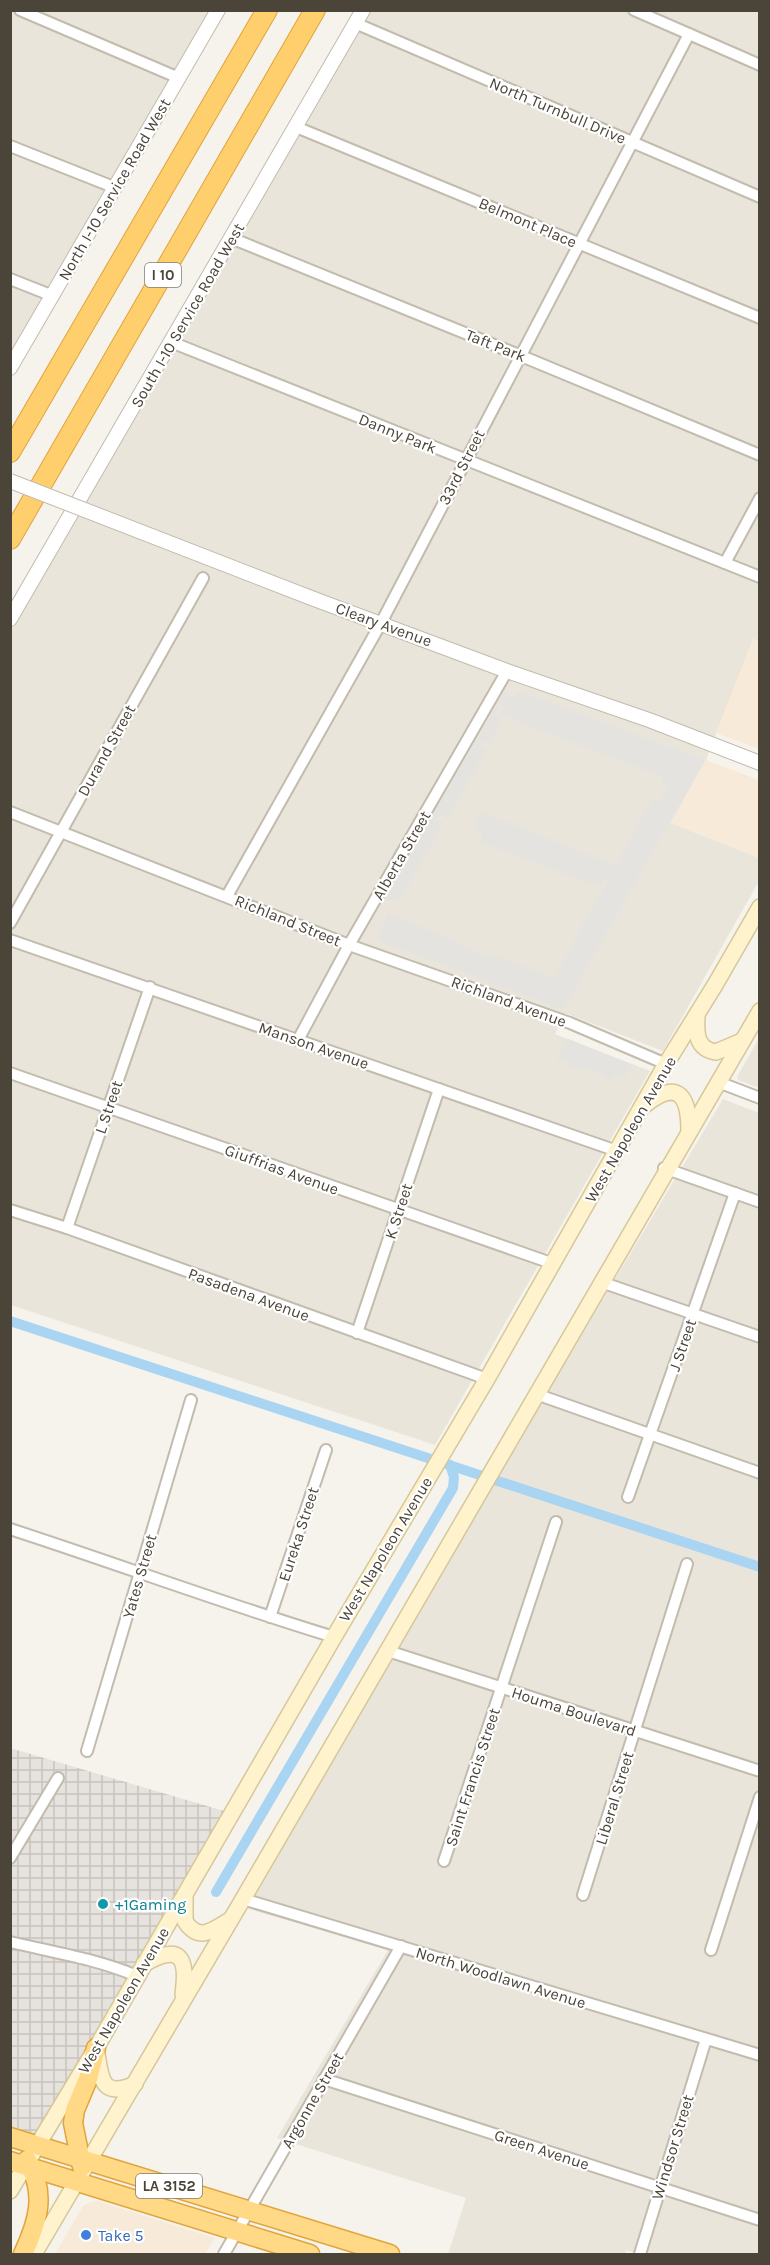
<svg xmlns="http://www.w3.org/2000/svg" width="770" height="2265" font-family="Karla,sans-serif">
<defs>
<pattern id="industrial-grid" width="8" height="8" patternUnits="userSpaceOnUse" patternTransform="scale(1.5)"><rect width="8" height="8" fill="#e6e2dd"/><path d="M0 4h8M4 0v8" fill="none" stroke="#c7c3be"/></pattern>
</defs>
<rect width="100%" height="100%" fill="#f6f3ec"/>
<!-- residential -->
<g fill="#eae5da">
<path d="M10,11h200l-198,343 -2,-1z"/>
<path d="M358,11h401v630l-6,-2 -47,121 -35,63 88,35v23l-96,170 -98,-38 -10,21 95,37 -215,374 -424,-140v-691z"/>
<path d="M759,1038l1,50h-1l-21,-8 -1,-3z"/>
<path d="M723,1099l36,14v1141h-120l-13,-4 -1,4h-177l18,-56 -189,-60 111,-188 -149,-44z"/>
</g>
<!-- commercial -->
<g fill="#f7ead8">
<path d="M753,639l6,2v108l-43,-16z"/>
<path d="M706,760l53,20v78l-88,-35z"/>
<path d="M93,2201h5l117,37 -10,16h-150l28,-48z"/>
</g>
<!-- industrial -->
<path fill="url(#industrial-grid)" d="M10,1748l214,63 -190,326 -23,-6z"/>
<!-- parking -->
<g fill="#e5e3e0">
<path d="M505,691l8,8 6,-8 186,69 -142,250 -186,-70 11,-26 68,26v3l33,13 1,-2 64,24 57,-105 -11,14 -120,-45 2,-8 -9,-4 8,-18 135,53 31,-57 6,-9 7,3 8,-15 -7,-4 3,-6 -164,-62 4,-8 -3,-1 -5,7 6,4 -11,27 -9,-3 -2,4 8,3 -40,70 -8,-4 -3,5 6,4 -44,80 -14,-5 89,-155 4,-2 1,-5z"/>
<path d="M568,1039l65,26 -10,13 -8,-3 -4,5 -25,-13 -5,4 -24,-13z"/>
</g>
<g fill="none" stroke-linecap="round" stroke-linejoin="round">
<!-- canal -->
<g stroke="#a9d4f2" stroke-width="10">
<path d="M10,1321l750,246"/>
<path d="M216,1892l237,-404 1,-11 -4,-12"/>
</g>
<!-- minor casing -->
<g stroke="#c2bbae" stroke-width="14">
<g id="minor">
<path d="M20,10l159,68"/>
<path d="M634,10l126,55"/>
<path d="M355,23l405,174"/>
<path d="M296,127l464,191"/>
<path d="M10,146l106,42"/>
<path d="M231,238l288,117 241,100"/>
<path d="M10,279l43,17"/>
<path d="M171,342l589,235"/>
<path d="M725,563l35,-65"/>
<path d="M10,812l339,133 221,78 96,41"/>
<path d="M227,896l154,-273 308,-589"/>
<path d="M10,923l193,-345"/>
<path d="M10,940l607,211"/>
<path d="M298,1040l51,-95 158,-274"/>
<path d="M10,1073l544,191"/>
<path d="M718,1082l42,16"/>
<path d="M664,1168l96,34"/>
<path d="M10,1210l57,18 420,151"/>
<path d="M67,1228l83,-241"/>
<path d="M601,1282l159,55"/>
<path d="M357,1333l82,-244"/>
<path d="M536,1394l224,79"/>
<path d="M628,1497l107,-304"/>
<path d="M10,1529c108,35 215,75 324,108"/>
<path d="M270,1617l56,-167"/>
<path d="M388,1651l372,120"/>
<path d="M87,1751l104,-351"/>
<path d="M10,1858l48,-80"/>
<path d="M444,1861l112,-339"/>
<path d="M583,1895l104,-331"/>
<path d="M243,1899l517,156"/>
<path d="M10,1942c43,10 87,17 127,34"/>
<path d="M711,1950l49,-153"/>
<path d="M324,2079l436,141"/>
<path d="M224,2254l177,-308"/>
<path d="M640,2254l66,-215"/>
</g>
</g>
<!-- tertiary casing -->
<g stroke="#c2bbae" stroke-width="16">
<g id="tertiary">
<path d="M10,368l208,-358"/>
<path d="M314,599l193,72 142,49 111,43"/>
<path d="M10,619l353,-609"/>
</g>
</g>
<!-- secondary casing -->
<g stroke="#d6c79b" stroke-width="18">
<g id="secondary">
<path d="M697,1016c-1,17 -1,33 19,36l26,-11"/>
<path d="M645,1105c34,-27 44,-8 44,27"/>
<path d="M185,1897v24c14,22 28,9 45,-1"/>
<path d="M144,1964c36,-21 44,-7 39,30"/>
<path d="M96,2048c5,27 3,52 39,36"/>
<path d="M10,2191l86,-143 238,-411 153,-258 179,-315 49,-79 45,-78"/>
<path d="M34,2254l209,-355 517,-888"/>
</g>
</g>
<!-- trunk casing -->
<g stroke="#e0a43c" stroke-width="21">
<g id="trunk">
<path d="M10,2137l380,117"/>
<path d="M10,2161l300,93"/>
<path d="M82,2167l-9,-44 2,-13 13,-31 8,-31"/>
<path d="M23,2254c15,-32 24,-61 4,-94"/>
</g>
</g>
<!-- motorway casing -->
<g stroke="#e0a43c" stroke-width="22">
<g id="motorway">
<path d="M10,452l257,-442"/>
<path d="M10,539l305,-529"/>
</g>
</g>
<!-- minor -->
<use href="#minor" stroke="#fff" stroke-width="10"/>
<!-- tertiary -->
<use href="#tertiary" stroke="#fff" stroke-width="14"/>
<!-- secondary -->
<use href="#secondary" stroke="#fff3cd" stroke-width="15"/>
<!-- trunk -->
<use href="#trunk" stroke="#ffd985" stroke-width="18"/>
<!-- motorway -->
<use href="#motorway" stroke="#ffcf6e" stroke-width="20"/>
<!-- tertiary-bridge casing -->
<g stroke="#c2bbae" stroke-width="16" stroke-linecap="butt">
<path id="tertiary-bridge" d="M10,481l304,118"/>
</g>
<!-- tertiary-bridge -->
<use href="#tertiary-bridge" stroke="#fff" stroke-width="14"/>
</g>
<!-- markers -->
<circle fill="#0f9aa8" stroke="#fff" stroke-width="2" cx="103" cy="1904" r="6"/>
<circle fill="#3f7fe0" stroke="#fff" stroke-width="2" cx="86" cy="2235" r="6"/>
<g text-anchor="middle" stroke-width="4.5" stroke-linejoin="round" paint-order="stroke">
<!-- shield labels -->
<g fill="#fff" stroke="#817c74" stroke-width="1.5">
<rect x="145" y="263" width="36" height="24" rx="4.5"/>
<rect x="136" y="2174" width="66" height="24" rx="4.5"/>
</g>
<g font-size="15" font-weight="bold" fill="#4b4439">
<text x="163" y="280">I 10</text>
<text x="169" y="2191">LA 3152</text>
</g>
<!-- street labels -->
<g font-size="16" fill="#4b4439" stroke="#fff">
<text transform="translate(558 110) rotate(23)" y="6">North Turnbull Drive</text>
<text transform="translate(114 189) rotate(-60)" y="6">North I-10 Service Road West</text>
<text transform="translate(528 222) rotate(23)" y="6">Belmont Place</text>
<text transform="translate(187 315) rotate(-60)" y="6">South I-10 Service Road West</text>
<text transform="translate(496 345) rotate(22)" y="6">Taft Park</text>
<text transform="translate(398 433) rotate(22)" y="6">Danny Park</text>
<text transform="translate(461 467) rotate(-63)" y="6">33rd Street</text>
<text transform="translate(384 624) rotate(20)" y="6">Cleary Avenue</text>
<text transform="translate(106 750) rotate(-61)" y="6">Durand Street</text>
<text transform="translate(401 855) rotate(-60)" y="6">Alberta Street</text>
<text transform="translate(288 920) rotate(22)" y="6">Richland Street</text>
<text transform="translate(509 1001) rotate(20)" y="6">Richland Avenue</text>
<text transform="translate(314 1045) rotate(19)" y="6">Manson Avenue</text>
<text transform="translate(108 1107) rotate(-71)" y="6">L Street</text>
<text transform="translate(630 1129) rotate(-60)" y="6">West Napoleon Avenue</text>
<text transform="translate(282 1169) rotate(20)" y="6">Giuffrias Avenue</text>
<text transform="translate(398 1211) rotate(-72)" y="6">K Street</text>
<text transform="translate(249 1294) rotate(20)" y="6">Pasadena Avenue</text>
<text transform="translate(682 1345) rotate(-71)" y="6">J Street</text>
<text transform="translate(298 1534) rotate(-72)" y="6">Eureka Street</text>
<text transform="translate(385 1549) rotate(-59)" y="6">West Napoleon Avenue</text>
<text transform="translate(139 1576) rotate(-74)" y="6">Yates Street</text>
<text transform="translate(574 1711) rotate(18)" y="6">Houma Boulevard</text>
<text transform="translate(472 1777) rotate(-72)" y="6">Saint Francis Street</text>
<text transform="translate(614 1798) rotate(-73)" y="6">Liberal Street</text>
<text transform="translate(501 1977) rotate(17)" y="6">North Woodlawn Avenue</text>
<text transform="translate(123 2000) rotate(-60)" y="6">West Napoleon Avenue</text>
<text transform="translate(312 2100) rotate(-60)" y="6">Argonne Street</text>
<text transform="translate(672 2147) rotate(-73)" y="6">Windsor Street</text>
<text transform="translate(542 2149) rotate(18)" y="6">Green Avenue</text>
</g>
<!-- culture labels -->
<g font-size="16" fill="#0d838f" stroke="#fff" text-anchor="start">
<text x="115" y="1910">+1Gaming</text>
</g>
<!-- shop labels -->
<g font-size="16" fill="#366cbe" stroke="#fff" text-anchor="start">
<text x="98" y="2241">Take 5</text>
</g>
</g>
<!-- border -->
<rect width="770" height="2265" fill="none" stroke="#4b4439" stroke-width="24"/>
</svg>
